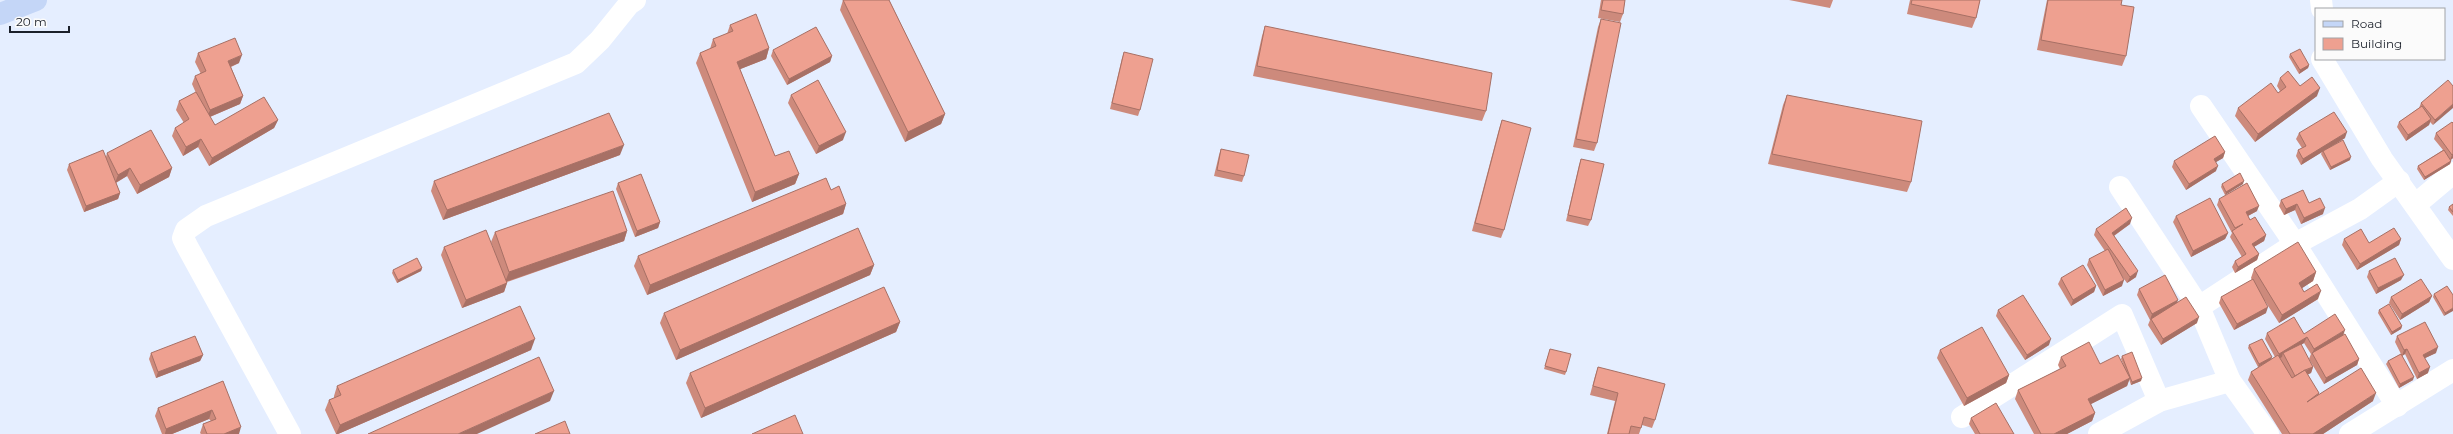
<svg xmlns="http://www.w3.org/2000/svg" width="2453" height="434" font-family="Montserrat,sans-serif">
<rect width="100%" height="100%" fill="#e5eeff"/>
<g fill="none" stroke-linecap="round" stroke-linejoin="round">
<!-- minor -->
<g stroke="#fff" stroke-width="22">
<path d="M2321,0l1,9"/>
<path d="M2322,59l60,100 71,100"/>
<path d="M2201,106l94,138 102,162"/>
<path d="M2120,187l79,120 31,74 38,53"/>
<path d="M2415,205l38,-32"/>
<path d="M2199,307l96,-63 65,-35 39,-28"/>
<path d="M1962,417l160,-102 37,86"/>
<path d="M290,434l-103,-188 -4,-8 3,-8 20,-14 370,-153 24,-23 29,-36 6,-4"/>
<path d="M2099,434l60,-33 71,-20"/>
<path d="M2350,434l103,-64"/>
</g>
<!-- major -->
<path stroke="#c4d6f7" stroke-width="22" d="M0,14l36,-14"/>
</g>
<!-- wall -->
<g fill="#cd8a7c">
<path d="M843,0h46l56,114 -4,10 -36,18 -65,-132z"/>
<path d="M1601,0h24l-2,14 -3,8 -22,-4z"/>
<path d="M1789,0h44l-3,8z"/>
<path d="M1910,0h70l-4,18 -4,10 -65,-14z"/>
<path d="M2047,0h75l-1,5 5,51 -4,10 -85,-16z"/>
<path d="M1601,19l-4,124 -3,8 -21,-4 25,-120z"/>
<path d="M730,25l39,23 -3,11 -26,10 35,87 24,18 -4,10 -43,18 -56,-139 4,-10 10,-4 3,-10 14,-5z"/>
<path d="M1265,26l221,85 -4,10 -229,-45 9,-40z"/>
<path d="M773,50l59,6 -2,6 -43,23 -16,-29z"/>
<path d="M1124,52l16,58 -2,6 -28,-7 12,-51z"/>
<path d="M198,53l41,10 -8,4 12,29 -3,8 -30,13 5,8 63,-5 -4,8 -65,38 -11,-19 -15,9 -11,-20 3,-8 9,-5 -8,-13 3,-9 17,-8 -4,-9 3,-8 6,-2 -6,-12z"/>
<path d="M2290,54l19,11 -1,3 -9,6 -10,-17z"/>
<path d="M2280,78l20,8 17,10 -62,46 -20,-26 3,-8 40,-15 2,-2 -3,-5z"/>
<path d="M2453,86l-20,39 -3,-3 -1,3 -23,16 -9,-14 2,-5 20,-14 2,-5z"/>
<path d="M791,95l52,45 -27,14 -28,-51z"/>
<path d="M1787,95l124,87 -4,10 -139,-28 15,-59z"/>
<path d="M1502,120l2,110 -3,8 -29,-7 27,-102z"/>
<path d="M2453,123v35l-2,2v1l-1,3 -26,16 -7,-11 1,-3 25,-16 -9,-11 2,-6z"/>
<path d="M2299,133l46,5 -18,11 23,11 -20,10 -9,-16 1,-2 -21,13 -5,-9 2,-6 4,-2 -6,-9z"/>
<path d="M1221,149l23,27 -2,6 -28,-6 5,-21z"/>
<path d="M2225,152l-2,6 -7,4v9l-30,19 -14,-23 2,-6z"/>
<path d="M107,153l65,15 -3,9 -32,17 -10,-18 -11,7 4,10 -2,6 -34,13 -17,-42 2,-6 37,-7z"/>
<path d="M620,155l-177,65 -12,-29 3,-10z"/>
<path d="M1581,159l10,61 -3,6 -22,-5 13,-56z"/>
<path d="M618,183l42,39 -2,6 -23,9 -19,-48z"/>
<path d="M2222,184h21l-18,11 -4,-8z"/>
<path d="M831,190l15,14 -3,10 -196,81 -13,-29 4,-10z"/>
<path d="M2219,199l38,12 -9,5 2,4 16,15 -2,6 -10,6 5,7 -2,6 -22,13 -3,-6 3,-6 7,-4 -12,-20 2,-4 -15,-28z"/>
<path d="M2281,200l28,3 14,11 -22,10 -6,-14 -11,5 -5,-9z"/>
<path d="M2453,204v12l-5,-6 1,-3z"/>
<path d="M2176,216l52,17 -3,6 -34,18 -18,-35z"/>
<path d="M2130,224l-16,12 22,41 -9,6 -6,-8 1,11 -19,10 -16,-31 2,-6 16,-8 -11,-16 2,-6z"/>
<path d="M627,231l-3,10 -117,41v1l-3,9 -42,16 -21,-53 3,-8 50,3 -3,-8 4,-10z"/>
<path d="M2344,239l25,4 32,-4 -2,6 -42,25 -15,-25z"/>
<path d="M874,265l-4,10 -194,85 -16,-37 4,-10z"/>
<path d="M422,268l-1,3 -24,12 -5,-10 1,-3z"/>
<path d="M2254,269l62,3 -3,9 -11,7 2,4 14,7 -39,24 -14,-22 1,12 -32,17 -15,-27 2,-6 31,-17 -1,-2z"/>
<path d="M2369,271l32,9 -25,14 -9,-17z"/>
<path d="M2061,278l35,8 -2,6 -23,14 -13,-22z"/>
<path d="M2139,289l38,14 20,20 -36,22 -13,-20 2,-5 -13,-25z"/>
<path d="M2434,294l19,1 -9,21 -11,-19z"/>
<path d="M2432,296l-3,6 -29,18 -11,-17 2,-6z"/>
<path d="M1998,310l51,35 -24,15 -29,-44z"/>
<path d="M2379,310l23,16 -1,3 -10,6 -13,-22z"/>
<path d="M900,322l-4,10 -195,86 -15,-35 4,-10z"/>
<path d="M2267,333l37,1 39,2 16,23 -2,6 -33,19 -15,-25 2,-5 -7,-11 -3,2 12,22 -2,6 -4,1 12,20 54,7 -50,33h-41l-34,-54 3,-8 14,-9 -7,4 -10,-19 1,-3 22,14 4,-2 -10,-18z"/>
<path d="M2397,336l39,17 -11,5 3,15 -11,6 -12,-25 -3,2 11,24 -14,8 -13,-24 2,-3 13,-7 -6,-12z"/>
<path d="M1550,349l16,23 -1,3 -21,-6z"/>
<path d="M531,350l-193,84h-2l-11,-24 4,-10 5,-2v-2l3,-10z"/>
<path d="M1940,350l69,25 -3,8 -42,23 -27,-48z"/>
<path d="M151,353l52,2 -3,6 -44,17 -7,-19z"/>
<path d="M2122,356l19,25 -10,4 -2,-6 -2,7 -36,18 4,9 -3,8 -25,13h-33l-19,-35 3,-9 42,-21 -2,-4 3,-8 64,12 -4,-10z"/>
<path d="M1598,367l57,53 -3,8 -10,-3 -3,9h-32l8,-33 -25,-6 5,-19z"/>
<path d="M223,381l16,53h-38l-1,-1 3,-9 8,-3 -2,-2 -37,15h-10l-7,-18 3,-8z"/>
<path d="M1971,418l43,16h-39l-6,-10z"/>
</g>
<!-- shaded-wall -->
<g fill="#a77065">
<path d="M769,48l-3,11 -33,13 4,-10z"/>
<path d="M242,55l-3,8 -14,6 3,-8z"/>
<path d="M832,56l-2,6 -43,23 2,-6z"/>
<path d="M2309,65l-1,3 -9,6 1,-4z"/>
<path d="M2320,88l-3,8 -62,46 3,-8z"/>
<path d="M243,96l-3,8 -33,14 3,-8z"/>
<path d="M2453,104v4l-20,17 2,-5z"/>
<path d="M945,114l-4,10 -36,18 3,-10z"/>
<path d="M2431,119l-2,6 -23,16 2,-6z"/>
<path d="M278,120l-4,8 -65,38 3,-8z"/>
<path d="M846,132l-3,8 -27,14 3,-8z"/>
<path d="M2347,132l-2,6 -44,27 2,-6z"/>
<path d="M201,139l-3,8 -15,9 3,-9z"/>
<path d="M624,145l-4,10 -177,65 4,-10z"/>
<path d="M2225,152l-2,6 -12,7 3,-6z"/>
<path d="M2453,154v4l-3,2 2,-5z"/>
<path d="M2351,157l-1,3 -20,10 1,-3z"/>
<path d="M2451,161l-1,3 -26,16 1,-3z"/>
<path d="M2218,166l-2,5 -30,19 3,-6z"/>
<path d="M130,168l-3,8 -12,7 3,-8z"/>
<path d="M172,168l-3,9 -32,17 3,-9z"/>
<path d="M799,174l-4,10 -43,18 3,-10z"/>
<path d="M2244,181l-1,3 -18,11 1,-3z"/>
<path d="M120,193l-2,6 -34,13 2,-6z"/>
<path d="M846,204l-3,10 -196,81 3,-10z"/>
<path d="M2297,204l-2,6 -11,5 2,-6z"/>
<path d="M2259,206l-2,5 -13,7 2,-6z"/>
<path d="M2325,208l-2,6 -22,10 3,-6z"/>
<path d="M2132,218l-2,6 -21,15 3,-6z"/>
<path d="M660,222l-2,6 -23,9 2,-6z"/>
<path d="M627,231l-3,10 -119,41 4,-10z"/>
<path d="M2228,233l-3,6 -34,18 2,-6z"/>
<path d="M2266,235l-2,6 -14,8 2,-5z"/>
<path d="M2401,239l-2,6 -42,25 3,-6z"/>
<path d="M2259,254l-2,6 -22,13 3,-6z"/>
<path d="M874,265l-4,10 -194,85 4,-10z"/>
<path d="M422,268l-1,3 -24,12 1,-3z"/>
<path d="M2138,271l-2,6 -9,6 3,-6z"/>
<path d="M2316,272l-3,9 -17,11 3,-9z"/>
<path d="M2404,275l-3,5 -25,14 2,-6z"/>
<path d="M2124,280l-2,6 -19,10 2,-6z"/>
<path d="M507,283l-3,9 -42,16 4,-8z"/>
<path d="M2096,286l-2,6 -23,14 2,-6z"/>
<path d="M2321,291l-3,8 -39,24 3,-8z"/>
<path d="M2432,296l-3,6 -29,18 2,-6z"/>
<path d="M2178,300l-2,6 -26,14 2,-6z"/>
<path d="M2268,307l-2,6 -32,17 3,-6z"/>
<path d="M2453,308v3l-9,5 1,-3z"/>
<path d="M2199,317l-2,6 -36,22 2,-6z"/>
<path d="M900,322l-4,10 -195,86 4,-10z"/>
<path d="M2402,326l-1,3 -10,6 1,-3z"/>
<path d="M2345,330l-2,6 -31,19 2,-6z"/>
<path d="M2307,337l-3,6 -20,12 -1,-2 -1,4 -5,3 2,-6z"/>
<path d="M535,339l-4,11 -193,84h-2l4,-9z"/>
<path d="M2051,339l-2,6 -24,15 2,-5z"/>
<path d="M2438,347l-2,6 -15,7 2,-5z"/>
<path d="M2407,349l-2,5 -3,2 2,-6z"/>
<path d="M203,355l-3,6 -44,17 2,-6z"/>
<path d="M2272,357l-1,3 -13,7 1,-3z"/>
<path d="M2359,359l-2,6 -33,19 2,-6z"/>
<path d="M2313,367l-2,6 -18,9 2,-6z"/>
<path d="M2430,367l-2,6 -11,6 2,-6z"/>
<path d="M2009,375l-3,8 -42,23 3,-8z"/>
<path d="M2414,377l-1,3 -14,8 1,-4z"/>
<path d="M2130,378l-3,8 -42,21 3,-8z"/>
<path d="M2142,378l-1,3 -10,4 1,-3z"/>
<path d="M554,391l-4,10 -73,33h-19z"/>
<path d="M2376,393l-3,8 -50,33h-10z"/>
<path d="M212,410l-3,9 -37,15h-7l1,-5z"/>
<path d="M2095,413l-3,8 -25,13h-13z"/>
<path d="M241,427l-2,7h-15z"/>
</g>
<!-- building -->
<g fill="#eea090" stroke="#a77065">
<path d="M843,0h46l56,114 -37,18z"/>
<path d="M1603,0h22l-2,14 -22,-4z"/>
<path d="M1912,0h68l-4,18 -65,-14z"/>
<path d="M2048,0h74l-1,5 13,2 -8,49 -85,-16z"/>
<path d="M756,14l13,34 -32,14 38,94 14,-5 10,23 -44,18 -55,-139 16,-7 -3,-7 20,-8 -3,-6z"/>
<path d="M1601,19l20,4 -24,120 -21,-4z"/>
<path d="M1265,26l227,47 -6,38 -229,-45z"/>
<path d="M816,27l16,29 -43,23 -16,-29z"/>
<path d="M235,38l7,17 -14,6 15,35 -33,14 -15,-34 11,-5 -8,-18z"/>
<path d="M2300,49l9,16 -9,5 -10,-16z"/>
<path d="M1124,52l29,7 -13,51 -28,-7z"/>
<path d="M2288,71l12,15 12,-9 8,11 -62,46 -20,-26 33,-25 7,10 8,-6 -6,-9z"/>
<path d="M818,80l28,52 -27,14 -28,-51z"/>
<path d="M2448,80l5,6v18l-18,16 -14,-17z"/>
<path d="M196,92l19,33 49,-28 14,23 -66,38 -11,-19 -15,8 -11,-19 14,-9 -10,-18z"/>
<path d="M1787,95l135,26 -11,61 -139,-28z"/>
<path d="M2422,106l9,13 -23,16 -9,-13z"/>
<path d="M2334,112l13,20 -44,27 -5,-9 8,-4 -7,-13z"/>
<path d="M609,113l15,32 -177,65 -13,-29z"/>
<path d="M1502,120l29,8 -27,102 -29,-7z"/>
<path d="M2452,122l1,1v31l-1,1 -16,-22z"/>
<path d="M151,130l21,38 -32,17 -10,-17 -12,7 -11,-22z"/>
<path d="M2215,136l10,16 -11,7 4,7 -29,18 -15,-23z"/>
<path d="M2343,140l8,17 -20,10 -8,-16z"/>
<path d="M1221,149l28,6 -5,21 -27,-6z"/>
<path d="M103,150l17,43 -34,13 -17,-42z"/>
<path d="M2444,150l7,11 -26,16 -7,-11z"/>
<path d="M1581,159l23,5 -13,56 -23,-5z"/>
<path d="M2240,173l4,8 -18,11 -4,-8z"/>
<path d="M641,174l19,48 -23,9 -19,-48z"/>
<path d="M826,178l5,12 8,-4 7,18 -196,81 -12,-29z"/>
<path d="M2247,183l12,23 -13,6 4,8 5,-3 11,18 -14,9 7,10 -21,13 -3,-6 11,-7 -14,-23 11,-7 -8,4 -16,-29z"/>
<path d="M2303,190l6,13 11,-5 5,10 -21,10 -7,-14 -11,5 -5,-9z"/>
<path d="M613,191l14,40 -118,41 -14,-40z"/>
<path d="M2210,198l18,35 -35,18 -17,-35z"/>
<path d="M2453,204v8l-4,-5z"/>
<path d="M2126,208l6,10 -20,15 26,38 -8,6 -34,-48z"/>
<path d="M858,228l16,37 -194,85 -16,-37z"/>
<path d="M2394,228l7,11 -41,25 -16,-25 17,-10 8,14z"/>
<path d="M486,230l21,53 -41,17 -22,-53z"/>
<path d="M2298,242l18,30 -17,11 5,9 13,-8 4,7 -39,24 -28,-46z"/>
<path d="M2108,249l16,31 -19,10 -16,-31z"/>
<path d="M417,258l5,10 -24,12 -5,-10z"/>
<path d="M2395,258l9,17 -26,13 -9,-17z"/>
<path d="M2083,265l13,21 -23,14 -12,-22z"/>
<path d="M2165,275l13,25 -26,14 -13,-25z"/>
<path d="M2253,279l15,28 -31,17 -16,-27z"/>
<path d="M2421,279l11,17 -30,18 -11,-17z"/>
<path d="M2447,286l6,9v13l-8,5 -11,-19z"/>
<path d="M884,287l16,35 -195,86 -15,-35z"/>
<path d="M2023,295l28,44 -24,16 -29,-45z"/>
<path d="M2186,297l13,20 -36,22 -12,-20z"/>
<path d="M2389,304l13,22 -10,6 -13,-22z"/>
<path d="M520,306l15,33 -195,86 -11,-25 12,-5 -4,-9z"/>
<path d="M2335,314l10,16 -31,19 -7,-12 -28,17 -12,-21 27,-16 10,17z"/>
<path d="M2425,322l13,25 -15,8 7,12 -11,6 -12,-24 -3,1 -7,-14z"/>
<path d="M1982,327l27,48 -42,23 -27,-48z"/>
<path d="M2345,334l14,25 -33,19 -14,-25z"/>
<path d="M195,336l8,19 -45,17 -7,-19z"/>
<path d="M2262,339l10,18 -13,7 -10,-19z"/>
<path d="M2089,342l11,22 18,-9 12,23 -42,21 7,14 -41,21h-13l-23,-44 48,-24 -5,-9z"/>
<path d="M2301,344l12,23 -8,3 -10,6 -12,-23z"/>
<path d="M1550,349l21,5 -5,18 -21,-6z"/>
<path d="M2132,352l10,26 -10,4 -10,-26z"/>
<path d="M2401,354l13,23 -14,7 -12,-23z"/>
<path d="M2278,355l14,23 13,-8 14,23 -12,9 54,-34 15,25 -63,41h-23l-39,-62z"/>
<path d="M539,357l15,34 -96,43h-90z"/>
<path d="M1598,367l67,17 -10,36 -11,-3 -3,11 -10,-2 -2,8h-21l10,-41 -25,-7z"/>
<path d="M223,381l18,46 -17,7h-17l-4,-10 13,-5 -4,-9 -46,19 -8,-21z"/>
<path d="M1996,403l18,31h-34l-9,-16z"/>
<path d="M795,415l8,19h-51z"/>
<path d="M565,421l5,13h-35z"/>
</g>
<!-- legend -->
<rect x="2315" y="8" width="130" height="52" fill="#fbfbfb" stroke="#a1a3a7"/>
<rect x="2323" y="21" width="20" height="6" fill="#c4d6f7" stroke="#a1a3a7"/>
<text x="2351" y="28" font-size="12" fill="#1b202a">Road</text>
<rect x="2323" y="38" width="20" height="12" fill="#eea090" stroke="#a1a3a7"/>
<text x="2351" y="48" font-size="12" fill="#1b202a">Building</text>
<!-- scale -->
<path d="M10 26v6h59v-6" fill="none" stroke="#1b202a" stroke-width="2"/>
<text x="16" y="26" font-size="12" fill="#1b202a" stroke="#fbfbfb" stroke-width="3" paint-order="stroke">20 m</text>
</svg>
